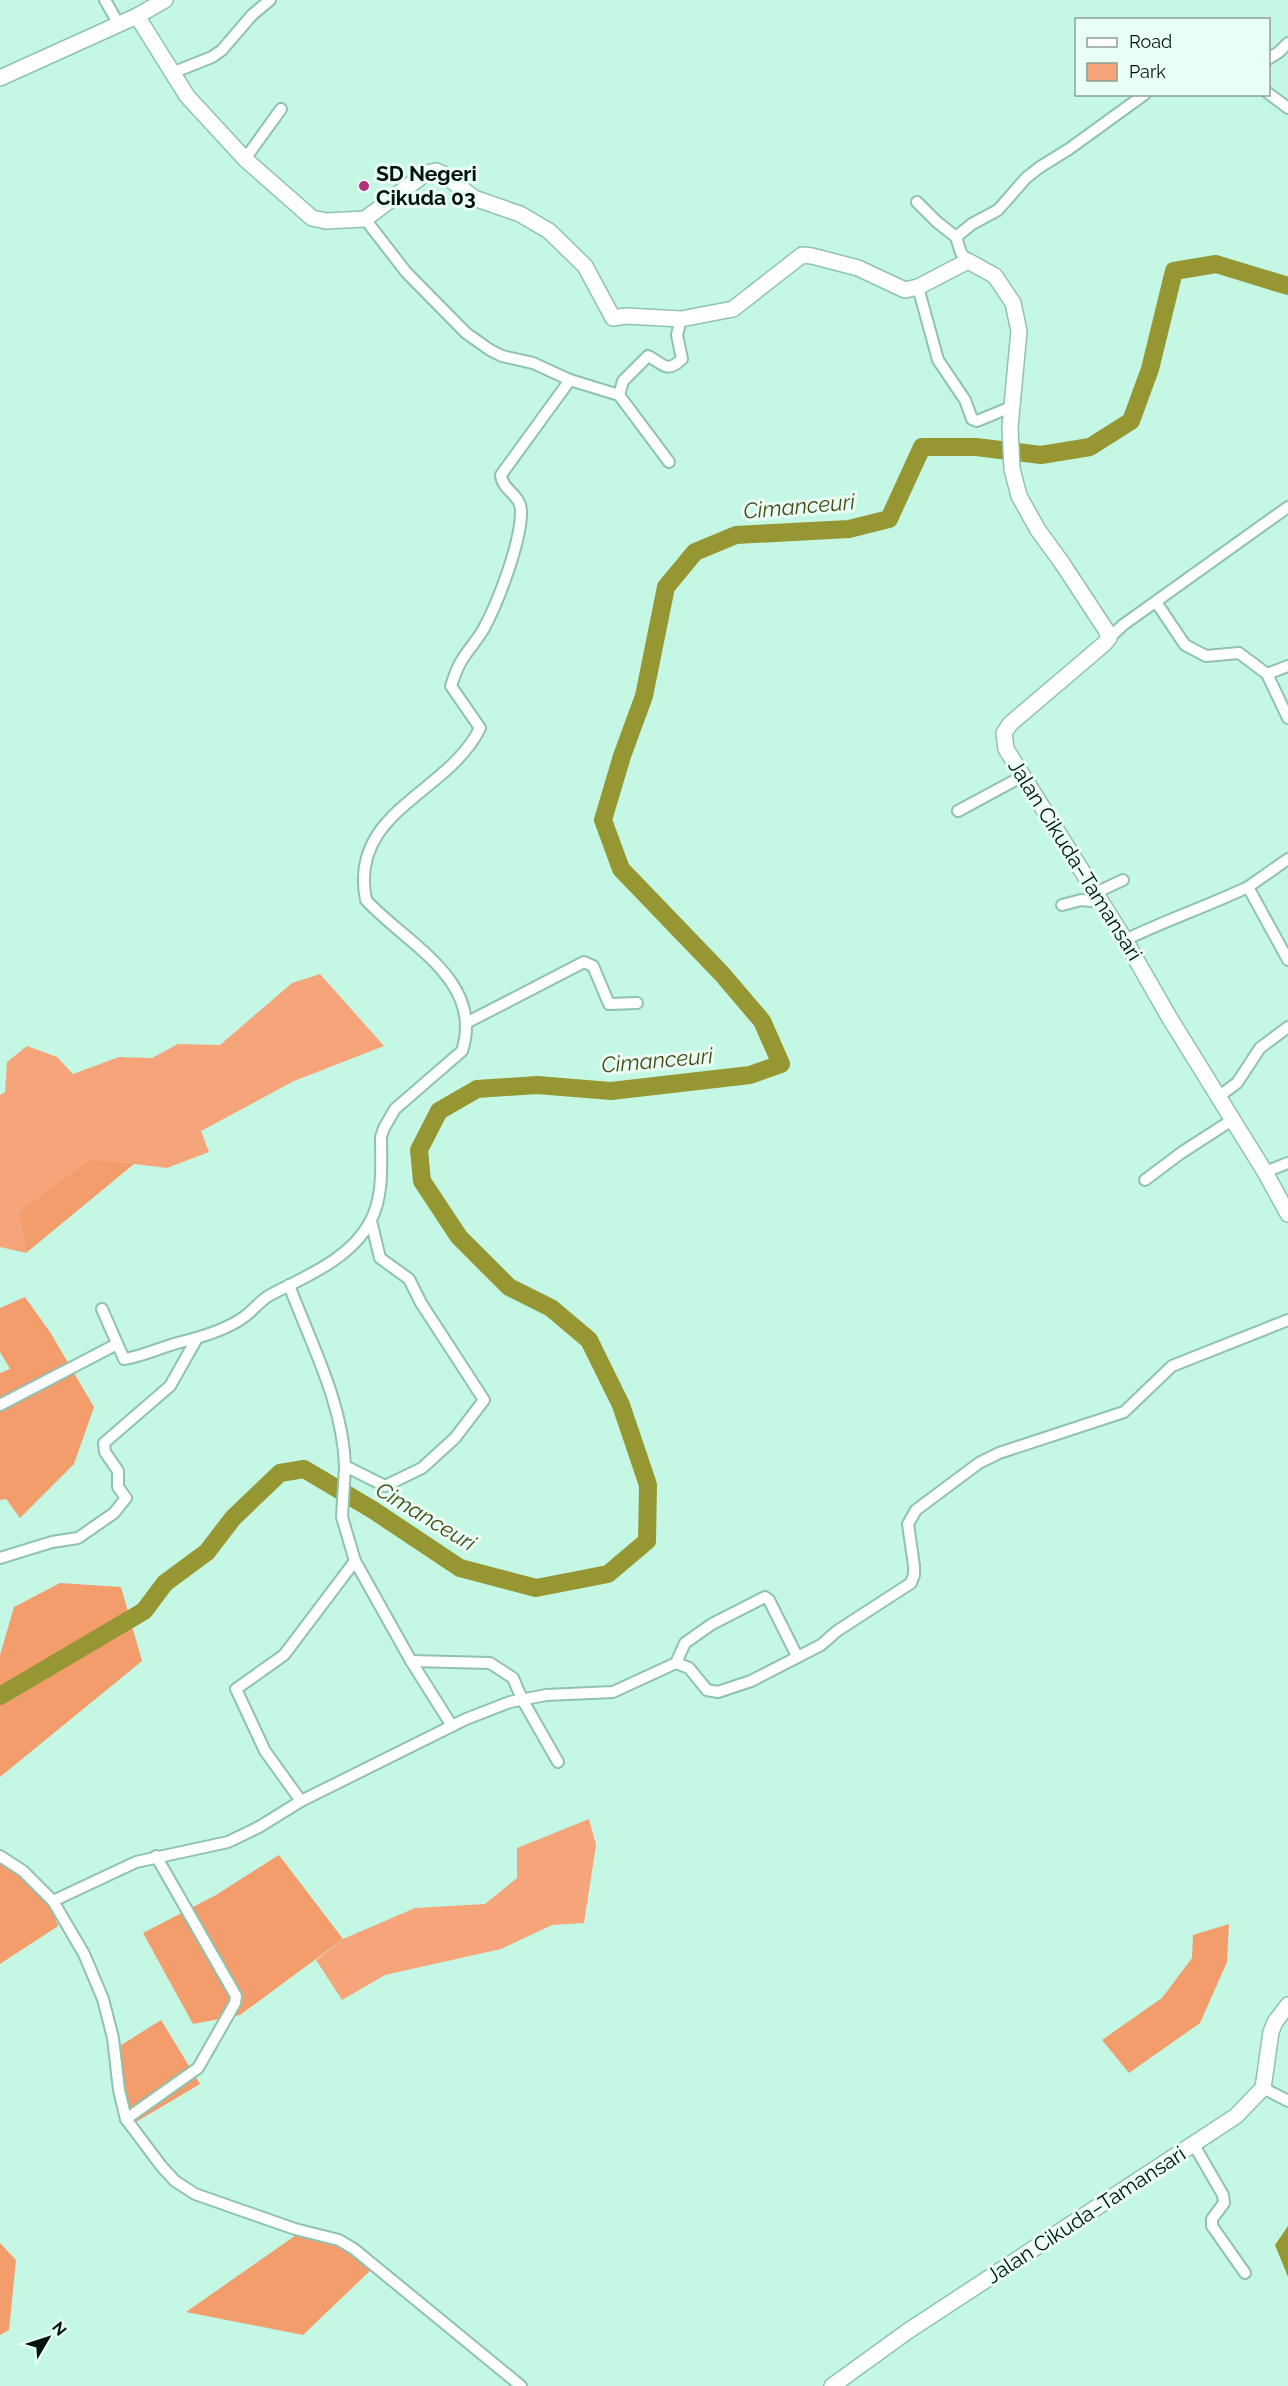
<svg xmlns="http://www.w3.org/2000/svg" width="1288" height="2386" font-family="Raleway,sans-serif">
<rect width="100%" height="100%" fill="#c4f8e4"/>
<!-- green -->
<g fill="#f5a579">
<path d="M320,974l64,72 -90,35 -93,50 8,21 -42,16 -33,-4 -116,49 8,40 -26,-6v-152l5,-3 2,-30 20,-16 30,11 16,17 46,-17 33,1 26,-14 42,1 72,-62z"/>
<path d="M589,1819l7,26 -12,78 -32,2 -51,24 -116,26 -43,25 -26,-40 27,-21 72,-31 70,-4 32,-26v-30z"/>
</g>
<!-- forest -->
<g fill="#f39d6d">
<path d="M90,1160l44,4 -108,89 -8,-40z"/>
<path d="M25,1297l25,35 44,75 -20,57 -54,54 -14,-19 -6,1v-127l10,-4 -10,-17v-44z"/>
<path d="M60,1583l61,4 21,74 -142,116v-122l14,-48z"/>
<path d="M279,1855l64,84 -103,76 -47,9 -50,-91 73,-38z"/>
<path d="M5,1860l44,38 9,28 -58,38v-102z"/>
<path d="M1229,1924l-2,38 -27,61 -71,50 -27,-33 60,-42 30,-40 1,-23z"/>
<path d="M161,2020l39,64 -69,41 -16,-76z"/>
<path d="M299,2233l36,8 39,26 -71,68 -117,-23z"/>
<path d="M0,2243l16,17 -7,70 -9,5z"/>
</g>
<!-- water -->
<path fill="#969733" d="M1288,2226v51l-13,-32z"/>
<g fill="none" stroke-linecap="round" stroke-linejoin="round">
<!-- river -->
<path stroke="#969733" stroke-width="18" d="M0,1696l144,-85 21,-28 42,-31 26,-34 47,-45 24,-4 69,41 87,58 76,20 72,-14 39,-33 1,-56 -27,-80 -32,-65 -38,-32 -42,-21 -50,-50 -37,-56 -3,-31 20,-39 38,-22 60,-4 74,6 139,-16 31,-11 -19,-43 -40,-47 -101,-105 -18,-49 19,-64 22,-60 22,-109 29,-35 41,-17 113,-6 40,-10 33,-72h54l65,8 49,-8 41,-26 19,-52 24,-98 42,-7 72,22"/>
<!-- street casing -->
<g stroke="#8fc2af" stroke-width="14">
<g id="street">
<path d="M105,0l13,23"/>
<path d="M1268,59l11,-7 9,-9"/>
<path d="M172,73l40,-16 10,-7 30,-35 18,-15"/>
<path d="M1268,93l20,15"/>
<path d="M245,159l36,-50"/>
<path d="M917,202l20,20 19,15"/>
<path d="M365,219l41,53 60,61 24,17 12,6 31,7 37,17 49,15 50,67"/>
<path d="M968,261l-7,-8 -5,-16 16,-13 26,-14 28,-32 14,-11 29,-18 76,-55"/>
<path d="M918,287l20,73 27,40 7,19 5,2 34,-14"/>
<path d="M619,395l4,-14 25,-25c16,8 18,18 34,3l-5,-24 4,-16"/>
<path d="M1156,602l29,43 21,11 33,-3 28,21"/>
<path d="M1109,638l14,-13 165,-118"/>
<path d="M1288,666l-21,8 21,44"/>
<path d="M958,811l65,-35"/>
<path d="M1288,859l-40,28 40,73"/>
<path d="M1095,893l28,-13"/>
<path d="M1062,905l19,-5 20,2"/>
<path d="M1125,940c41,-20 83,-34 123,-53"/>
<path d="M466,1023l118,-61 9,4 16,38 28,-1"/>
<path d="M1218,1097l19,-14 23,-35 28,-21"/>
<path d="M1265,1172l23,-9"/>
<path d="M1145,1180l36,-27 51,-33"/>
<path d="M289,1285c22,59 54,118 56,181l40,20 37,-18 33,-30 29,-38 -63,-97 -12,-24 -29,-21 -9,-37"/>
<path d="M102,1309l22,50c20,-3 37,-12 57,-17 21,-5 45,-12 63,-25 10,-7 17,-18 28,-23 35,-18 79,-36 98,-72 14,-26 11,-57 11,-85l3,-9 11,-19 67,-58c23,-71 -57,-108 -96,-151 -18,-89 82,-106 114,-172l-29,-42c3,-9 6,-19 11,-26 6,-10 15,-20 21,-30 15,-27 39,-90 38,-120 -1,-16 -19,-20 -20,-35l69,-95"/>
<path d="M0,1405l117,-61"/>
<path d="M345,1467l-3,50 13,44 56,100 41,65"/>
<path d="M0,1558l52,-16 26,-4 36,-25 12,-15 -8,-11v-16l-13,-19 -1,-9 66,-57 26,-46"/>
<path d="M411,1661l79,2 23,15 9,21 36,63"/>
<path d="M676,1663l9,-20 27,-19 53,-27 4,3 28,56"/>
<path d="M301,1801l-36,-50 -29,-62 48,-34 71,-94"/>
<path d="M0,1856l23,15 30,30 31,53 19,45 10,39 6,52 7,29 36,48 13,14 20,13 100,35 44,11 15,9 167,137"/>
<path d="M53,1901l83,-39 92,-20 31,-15 42,-26 165,-82 44,-17 36,-7 67,-3 63,-29 13,5 18,22 11,2 33,-11 70,-36 16,-14 74,-48 3,-8v-9l-6,-42 8,-14 63,-47 20,-10 125,-41 48,-46 116,-46"/>
<path d="M1263,2088l25,13"/>
<path d="M126,2119l72,-51 37,-65 1,-7 -80,-140"/>
<path d="M1194,2145l29,50 1,8 -12,16v7l33,47"/>
</g>
</g>
<!-- secondary casing -->
<g stroke="#8fc2af" stroke-width="18">
<g id="secondary">
<path d="M137,16l50,80 58,63 67,59 14,3 39,-2 61,-46 10,-2 7,3 31,24 46,16 29,17 36,35 28,52 13,-2 55,3 52,-10 69,-54 10,1 46,12 47,22 13,-3 50,-26 27,15 18,27 6,28 -9,96 2,42 7,27 19,34 24,33 44,67 3,8 -5,6 -94,80 -6,9 2,16 119,191 44,77 96,155 23,42"/>
<path d="M0,78l137,-62 28,-16"/>
<path d="M832,2386l76,-55 328,-215 27,-28 8,-56 4,-10 13,-17"/>
</g>
</g>
<!-- street -->
<use href="#street" stroke="#fff" stroke-width="10"/>
<!-- secondary -->
<use href="#secondary" stroke="#fff" stroke-width="15"/>
</g>
<!-- markers -->
<circle fill="#b3327c" stroke="#e9fef5" stroke-width="2" cx="364" cy="186" r="6"/>
<g text-anchor="middle" stroke-width="6" stroke-linejoin="round" paint-order="stroke">
<!-- poi labels -->
<g font-size="21" font-weight="bold" fill="#02130d" stroke="#e9fef5" text-anchor="start">
<text x="376" y="181">SD Negeri<tspan x="376" dy="24">Cikuda 03</tspan></text>
</g>
<!-- street labels -->
<g font-size="21" fill="#02130d" stroke="#e9fef5">
<text transform="translate(1075 860) rotate(58)" y="7">Jalan Cikuda–Tamansari</text>
<text transform="translate(1086 2215) rotate(-33)" y="7">Jalan Cikuda–Tamansari</text>
</g>
<!-- water labels -->
<g font-size="22" font-style="italic" fill="#494a15" stroke="#e9fef5">
<text transform="translate(799 506) rotate(-5)" y="8">Cimanceuri</text>
<text transform="translate(657 1060) rotate(-5)" y="8">Cimanceuri</text>
<text transform="translate(426 1516) rotate(31)" y="8">Cimanceuri</text>
</g>
</g>
<!-- legend -->
<rect x="1075" y="18" width="195" height="78" fill="#e9fef5" stroke="#8da098" stroke-width="1.5"/>
<rect x="1087" y="38" width="30" height="9" fill="#ffffff" stroke="#8da098" stroke-width="1.5"/>
<text x="1129" y="48" font-size="18" fill="#02130d">Road</text>
<rect x="1087" y="63" width="30" height="18" fill="#f5a579" stroke="#8da098" stroke-width="1.5"/>
<text x="1129" y="78" font-size="18" fill="#02130d">Park</text>
<!-- north arrow -->
<g transform="translate(48 2338) rotate(51)" stroke="#e9fef5" stroke-width="4.5" paint-order="stroke">
<path d="M0-4.5L10 22L0 15L-10 22Z" fill="#02130d"/>
<text y="-9" font-size="16" font-weight="bold" text-anchor="middle" fill="#02130d">N</text>
</g>
</svg>
